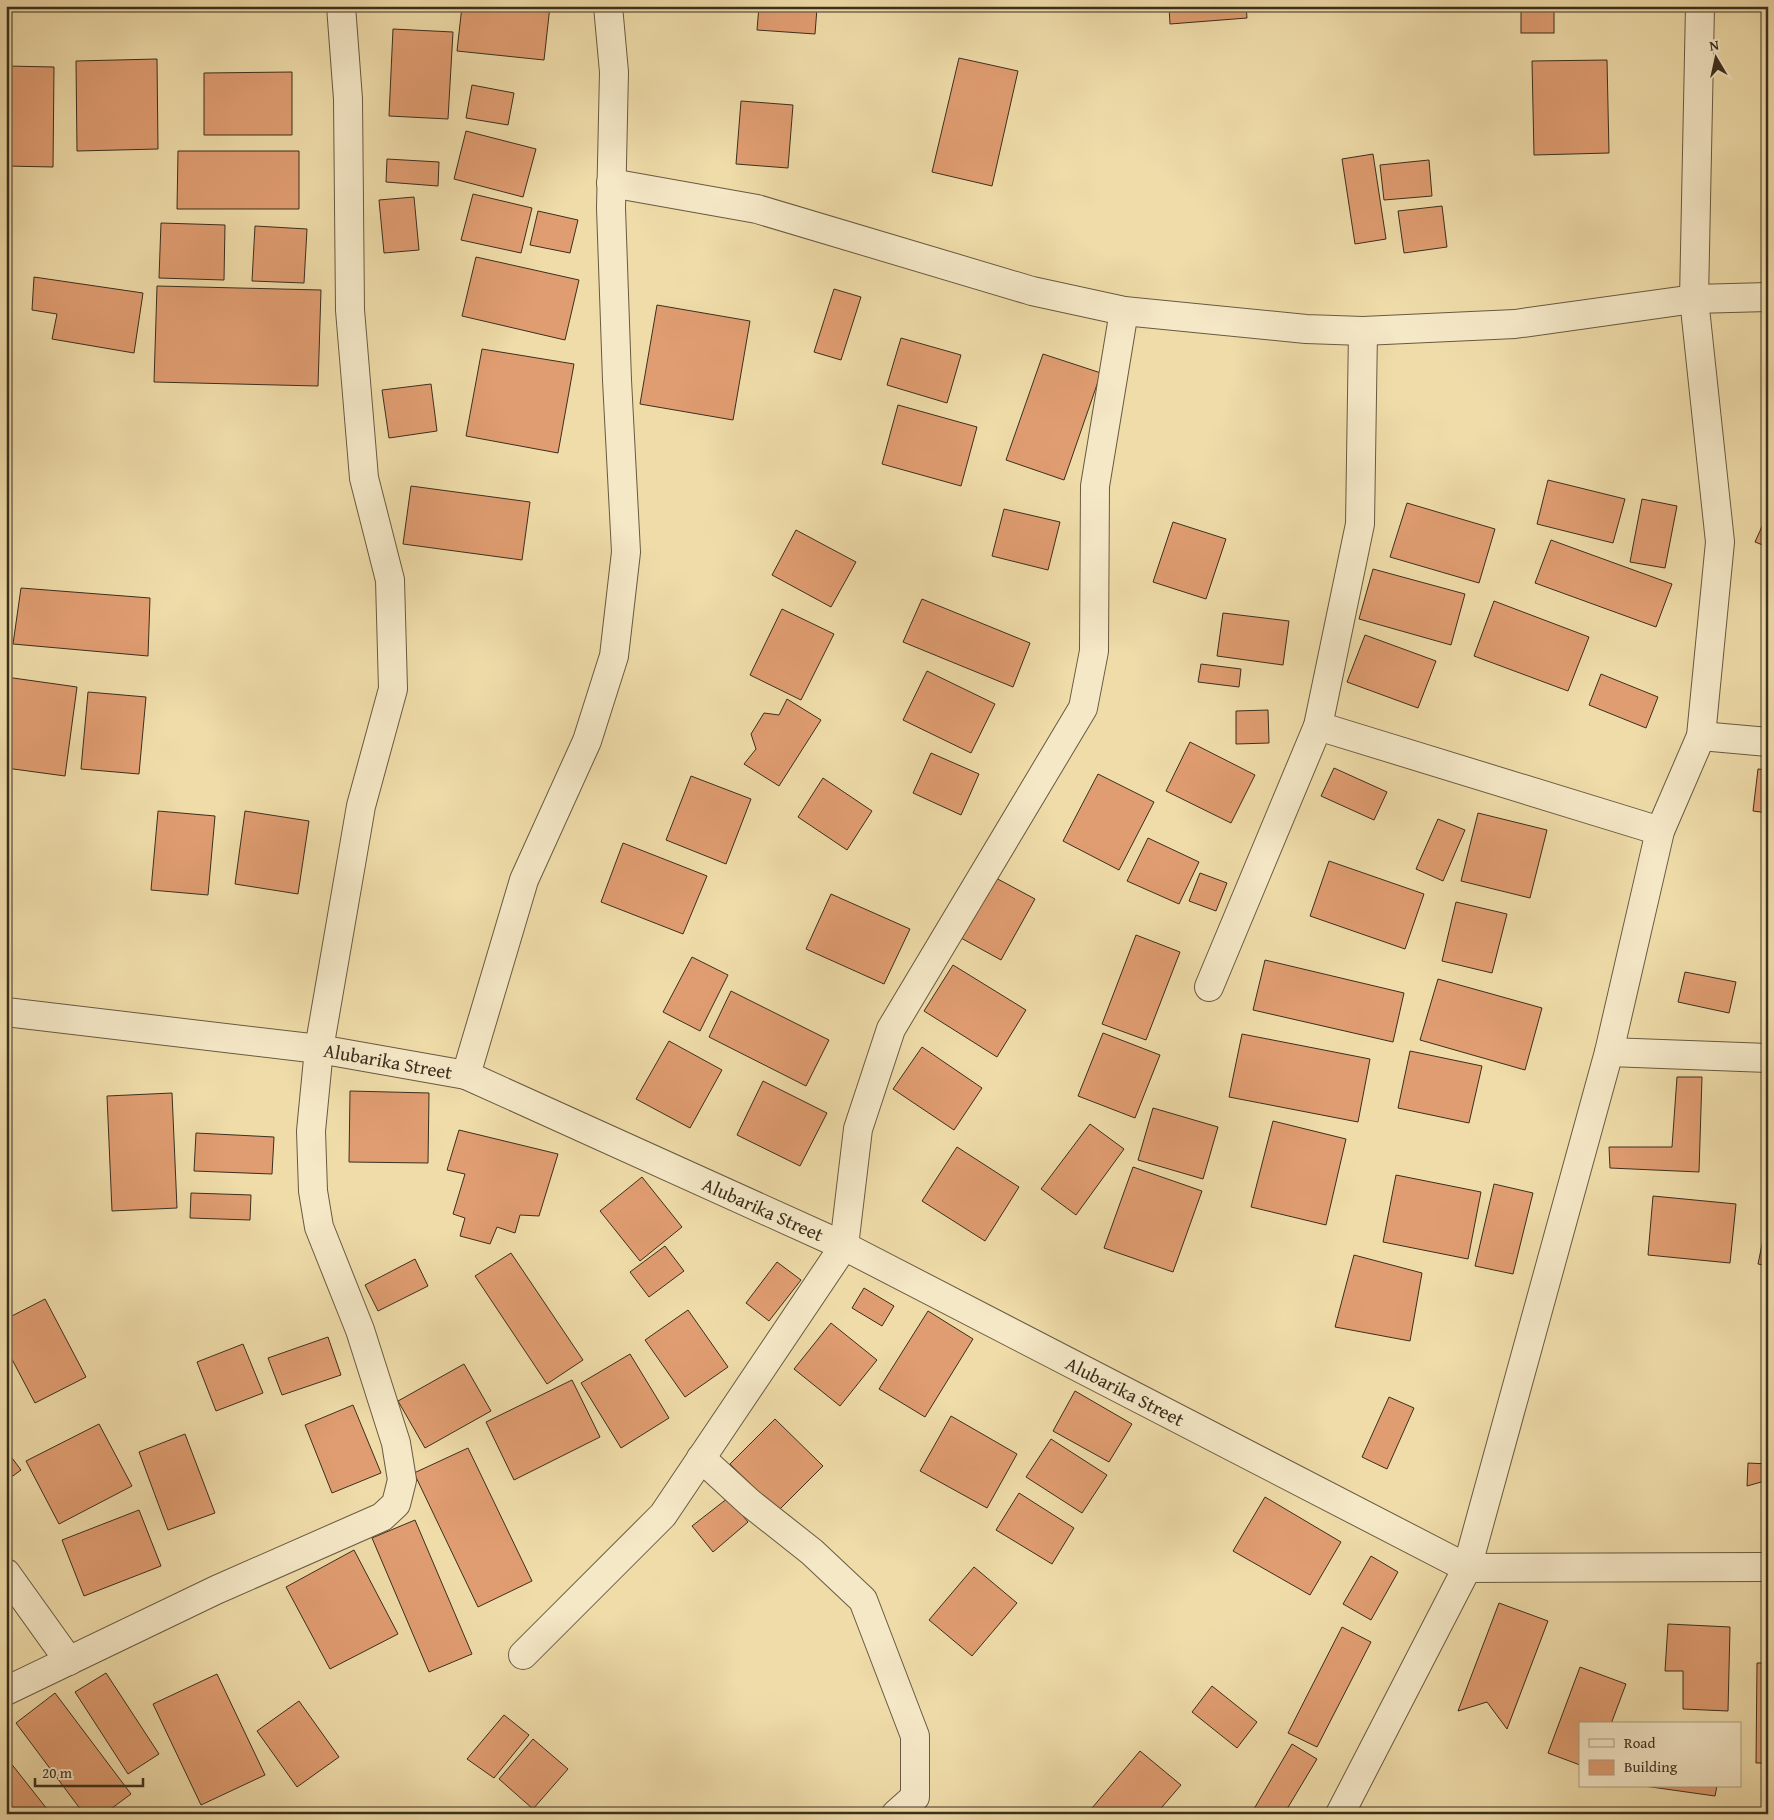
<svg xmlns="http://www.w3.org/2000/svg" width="1774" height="1820" font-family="'Gentium Book Plus',serif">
<rect width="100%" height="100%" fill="#efdca9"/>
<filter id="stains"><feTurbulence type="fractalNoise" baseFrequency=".004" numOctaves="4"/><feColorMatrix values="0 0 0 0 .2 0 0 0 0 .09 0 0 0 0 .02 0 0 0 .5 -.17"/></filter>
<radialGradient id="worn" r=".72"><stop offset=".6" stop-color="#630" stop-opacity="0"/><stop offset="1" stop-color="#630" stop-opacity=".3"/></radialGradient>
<!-- building -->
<g fill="#e09d71" stroke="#3b2f1e">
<path d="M462,6h88l-6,54 -87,-9z"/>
<path d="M759,6l58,2 -2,26 -58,-4z"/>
<path d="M1169,6h77l1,12 -77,6z"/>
<rect x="1521" y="6" width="33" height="27"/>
<path d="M393,29l60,3 -5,87 -59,-3z"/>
<path d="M959,58l59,13 -26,115 -60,-14z"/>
<path d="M157,59l1,90 -81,2 -1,-90z"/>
<path d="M1607,60l2,93 -75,2 -2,-94z"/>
<path d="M6,66l48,1 -1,100 -47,-1z"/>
<path d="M292,72v63h-88v-62z"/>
<path d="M472,85l42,8 -6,32 -42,-7z"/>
<path d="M741,101l52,4 -5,63 -52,-4z"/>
<path d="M466,131l70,18 -13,48 -69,-18z"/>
<path d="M178,151h121v58h-122z"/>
<path d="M1373,154l13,85 -31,5 -13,-85z"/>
<path d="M387,159l52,3 -1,24 -52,-4z"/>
<path d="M1429,160l3,36 -48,4 -4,-35z"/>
<path d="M473,194l59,14 -11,45 -60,-13z"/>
<path d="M414,197l5,53 -35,3 -5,-53z"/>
<path d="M1442,206l5,41 -43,6 -6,-42z"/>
<path d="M538,211l40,9 -8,33 -40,-8z"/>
<path d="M161,223l64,2 -1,55 -65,-2z"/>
<path d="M255,226l52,3 -3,54 -52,-2z"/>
<path d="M476,257l103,23 -14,60 -103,-24z"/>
<path d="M34,277l109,16 -9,60 -82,-14 5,-25 -25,-4z"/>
<path d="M157,286l164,4 -3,96 -164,-4z"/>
<path d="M834,289l27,8 -20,63 -27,-8z"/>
<path d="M657,305l93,16 -17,99 -93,-16z"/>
<path d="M901,338l60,17 -14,48 -60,-18z"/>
<path d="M482,349l92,15 -16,89 -92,-17z"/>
<path d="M1043,354l58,19 -37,107 -58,-20z"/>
<path d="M431,384l6,47 -48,7 -7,-48z"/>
<path d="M898,405l79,22 -16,59 -79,-22z"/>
<path d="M1548,480l77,19 -12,44 -76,-19z"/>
<path d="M411,486l119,16 -8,58 -119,-16z"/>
<path d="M1642,499l35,7 -12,62 -35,-6z"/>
<path d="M1407,503l88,26 -16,54 -89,-26z"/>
<path d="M1004,509l56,13 -12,48 -56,-14z"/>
<path d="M1768,513v34l-13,-5z"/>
<path d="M1173,522l53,17 -20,60 -53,-17z"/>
<path d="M796,530l60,32 -25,45 -59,-32z"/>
<path d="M1551,540l121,44 -16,43 -121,-44z"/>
<path d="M1373,569l92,25 -14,51 -92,-26z"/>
<path d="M21,588l129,10 -2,58 -135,-12z"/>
<path d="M922,599l108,44 -17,44 -110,-45z"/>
<path d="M1494,601l95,36 -21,54 -94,-35z"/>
<path d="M782,609l52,25 -33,66 -51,-25z"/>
<path d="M1223,613l66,8 -6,44 -66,-9z"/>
<path d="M1365,635l71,26 -18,47 -71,-26z"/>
<path d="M1201,664l40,5 -2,18 -41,-5z"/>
<path d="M927,671l68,33 -24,49 -68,-33z"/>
<path d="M1601,674l57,23 -12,31 -57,-23z"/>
<path d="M6,677l71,10 -12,89 -59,-8z"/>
<path d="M88,692l58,5 -7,77 -58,-5z"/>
<path d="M787,699l34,21 -42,66 -35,-22 12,-15 -5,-15 13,-21 15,2z"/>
<path d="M1268,710l1,33 -33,1v-33z"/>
<path d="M1190,742l65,33 -24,48 -65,-32z"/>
<path d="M931,753l48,21 -18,41 -48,-22z"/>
<path d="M1334,768l53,24 -13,28 -53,-24z"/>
<path d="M1758,769l10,1v43l-15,-2z"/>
<path d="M1098,774l56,28 -35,68 -56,-29z"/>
<path d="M691,776l60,23 -25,65 -60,-24z"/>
<path d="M823,778l49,33 -25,39 -49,-33z"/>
<path d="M158,811l57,5 -7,79 -57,-5z"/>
<path d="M245,811l64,10 -11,73 -63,-10z"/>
<path d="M1478,813l69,17 -17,68 -69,-17z"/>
<path d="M1438,819l27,11 -22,51 -27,-12z"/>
<path d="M1148,838l51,24 -20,42 -52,-23z"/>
<path d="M623,843l84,33 -24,58 -82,-32z"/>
<path d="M1329,861l95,33 -19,55 -95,-33z"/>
<path d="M1200,873l27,10 -11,28 -27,-10z"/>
<path d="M994,877l41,22 -34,61 -40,-22z"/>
<path d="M831,894l79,35 -26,55 -78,-35z"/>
<path d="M1456,902l51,12 -15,59 -50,-12z"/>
<path d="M1136,935l44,17 -34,88 -44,-16z"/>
<path d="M692,957l36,18 -28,56 -37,-19z"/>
<path d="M1265,960l139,33 -11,49 -140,-32z"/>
<path d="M953,965l73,45 -29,47 -73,-46z"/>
<path d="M1685,972l51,10 -7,31 -51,-11z"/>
<path d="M1438,979l104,29 -17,62 -105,-30z"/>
<path d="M731,991l98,49 -23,46 -97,-49z"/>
<path d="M1103,1033l57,22 -25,63 -57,-22z"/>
<path d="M1242,1034l128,25 -12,63 -129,-25z"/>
<path d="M669,1041l53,29 -32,58 -54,-29z"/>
<path d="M922,1047l60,41 -28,42 -61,-41z"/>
<path d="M1410,1051l72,15 -13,57 -71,-15z"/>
<path d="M1677,1077h25l-3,95 -89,-4 -1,-21h63z"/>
<path d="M763,1081l64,32 -27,53 -63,-31z"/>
<path d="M350,1091l79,2 -1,70 -79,-1z"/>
<path d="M172,1093l5,115 -65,3 -5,-115z"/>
<path d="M1153,1108l65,19 -15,52 -65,-19z"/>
<path d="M1273,1121l73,18 -20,86 -75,-18z"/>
<path d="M1090,1124l34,25 -48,66 -35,-26z"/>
<path d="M459,1130l99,24 -19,62 -19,-1 -5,18 -18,-6 -7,17 -30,-8 5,-18 -12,-4 12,-40 -18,-4z"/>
<path d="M196,1133l78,4 -2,37 -78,-3z"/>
<path d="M957,1147l62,40 -34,54 -63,-40z"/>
<path d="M1133,1167l69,24 -29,81 -69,-24z"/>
<path d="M1396,1175l85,17 -13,67 -85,-17z"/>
<path d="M642,1177l40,50 -42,34 -40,-50z"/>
<path d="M1494,1184l39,9 -20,81 -38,-8z"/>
<path d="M191,1193l60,2 -1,25 -60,-2z"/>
<path d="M1653,1196l83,8 -6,59 -82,-8z"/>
<path d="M1768,1215v51l-10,-2z"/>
<path d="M665,1246l19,25 -35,26 -19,-25z"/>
<path d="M511,1253l72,107 -36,24 -72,-108z"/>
<path d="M1354,1255l68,18 -12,68 -75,-14z"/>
<path d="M415,1259l13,27 -50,25 -13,-26z"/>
<path d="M777,1262l24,18 -32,41 -23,-18z"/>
<path d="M864,1288l30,18 -12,20 -30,-18z"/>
<path d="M45,1299l41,78 -51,26 -29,-55v-29z"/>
<path d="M688,1310l40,57 -43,30 -40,-57z"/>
<path d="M928,1311l45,28 -48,78 -46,-28z"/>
<path d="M831,1323l46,37 -37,46 -46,-37z"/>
<path d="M328,1337l13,38 -59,20 -14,-37z"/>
<path d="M243,1344l20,49 -47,18 -19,-49z"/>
<path d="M630,1354l39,64 -48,30 -40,-65z"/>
<path d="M464,1364l27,47 -66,37 -27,-47z"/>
<path d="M572,1380l28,57 -86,43 -28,-58z"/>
<path d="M1075,1391l57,33 -23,38 -56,-31z"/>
<path d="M1389,1397l25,11 -27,61 -25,-12z"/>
<path d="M353,1405l28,68 -49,20 -27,-68z"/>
<path d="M951,1416l66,38 -30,54 -67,-37z"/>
<path d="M775,1419l48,47 -45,45 -48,-47z"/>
<path d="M99,1424l33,62 -73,38 -33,-63z"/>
<path d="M185,1434l30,79 -47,17 -29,-78z"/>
<path d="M1051,1439l56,36 -25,38 -56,-36z"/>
<path d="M468,1448l64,133 -54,26 -64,-134z"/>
<path d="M6,1450l15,20 -15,11z"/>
<path d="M1748,1463l20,1v31l-3,-14 -18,5z"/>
<path d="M1019,1493l55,35 -22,36 -56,-34z"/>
<path d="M1265,1497l76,45 -31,53 -77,-44z"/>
<path d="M728,1498l20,24 -35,30 -21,-26z"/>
<path d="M139,1510l22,56 -77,30 -22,-56z"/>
<path d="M415,1520l57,134 -43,18 -57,-134z"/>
<path d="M354,1550l44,84 -68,35 -44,-82z"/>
<path d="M1371,1556l27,16 -27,48 -28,-16z"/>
<path d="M974,1567l43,36 -45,53 -43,-36z"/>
<path d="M1499,1603l49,18 -41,108 -20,-27 -29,9z"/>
<path d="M1668,1624l62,3 -2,84 -45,-2v-38h-18z"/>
<path d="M1342,1627l29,15 -54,105 -29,-14z"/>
<path d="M1757,1663h11v100h-12z"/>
<path d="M1580,1667l46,17 -15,40h-31v41l-32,-12z"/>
<path d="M106,1673l53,81 -31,20 -53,-82z"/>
<path d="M217,1674l48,101 -64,30 -48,-101z"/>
<path d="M1212,1686l45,36 -20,26 -45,-36z"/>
<path d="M55,1693l76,101 -27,20h-20l-68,-91z"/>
<path d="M299,1701l40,56 -42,30 -40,-56z"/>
<path d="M504,1715l25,20 -35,43 -27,-19z"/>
<path d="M533,1739l35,30 -35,40 -34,-30z"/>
<path d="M1292,1744l25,15 -33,55h-33z"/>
<path d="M1140,1751l41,34 -25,29h-69z"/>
<path d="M6,1757l45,57h-45z"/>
<path d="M1644,1786h73l-2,10z"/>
</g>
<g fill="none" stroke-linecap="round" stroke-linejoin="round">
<!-- minor casing -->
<g stroke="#685a41" stroke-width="30">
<g id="minor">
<path d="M611,183l146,26 275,82 92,20 182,18 57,2 152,-7 179,-25 74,-2"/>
<path d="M1318,726l342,105"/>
<path d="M1701,736l67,6"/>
<path d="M1209,987l109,-261 42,-202 3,-193"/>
<path d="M6,1012l313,37 147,26 378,171 623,322 301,-1"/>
<path d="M1609,1052l159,6"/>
<path d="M466,1075l58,-195 63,-139 27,-85 12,-104 -9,-172 -6,-172 3,-136 -6,-66"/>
<path d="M701,1458l49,45 62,49 51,48 52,136v61l-19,17"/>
<path d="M6,1573l63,88"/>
<path d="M523,1655l140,-140 181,-269 14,-117 33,-100 192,-321 11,-57 1,-165 29,-175"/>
<path d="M6,1691l210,-101 166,-73 14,-13 6,-24 -6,-37 -36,-113 -41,-103 -6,-36 -2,-60 8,-82 42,-243 32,-117 -3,-109 -26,-102 -14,-168 -2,-211 -7,-93"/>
<path d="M1340,1814l127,-246 142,-516 51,-221 41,-95 19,-194 -26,-243 6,-293"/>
</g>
</g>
<!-- minor -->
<use href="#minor" stroke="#f5e8c7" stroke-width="28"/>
</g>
<g text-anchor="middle" stroke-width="4.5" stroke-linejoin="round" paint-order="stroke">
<!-- street labels -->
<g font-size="19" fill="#3b2f1e" stroke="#f5e8c7">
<text transform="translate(388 1061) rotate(10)" y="7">Alubarika Street</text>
<text transform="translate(763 1209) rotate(24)" y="7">Alubarika Street</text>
<text transform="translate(1125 1391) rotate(27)" y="7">Alubarika Street</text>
</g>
</g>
<!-- margin -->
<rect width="1774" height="1820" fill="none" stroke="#efdca9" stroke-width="25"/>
<rect x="8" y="8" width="1759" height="1805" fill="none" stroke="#3b2f1e" stroke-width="2.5"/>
<rect x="12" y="12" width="1749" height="1795" fill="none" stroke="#3b2f1e"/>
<!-- legend -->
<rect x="1579" y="1722" width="162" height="65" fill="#f5e8c7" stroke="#ab9e83"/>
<rect x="1589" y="1739" width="25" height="8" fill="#f5e8c7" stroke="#ab9e83"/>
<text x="1624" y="1748" font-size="15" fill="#3b2f1e">Road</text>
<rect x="1589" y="1760" width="25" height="15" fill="#e09d71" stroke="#ab9e83"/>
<text x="1624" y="1772" font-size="15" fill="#3b2f1e">Building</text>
<!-- north arrow -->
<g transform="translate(1716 58) rotate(351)" stroke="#f5e8c7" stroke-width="4" paint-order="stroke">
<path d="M0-4L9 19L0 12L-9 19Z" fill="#3b2f1e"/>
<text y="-8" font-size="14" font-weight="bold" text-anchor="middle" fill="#3b2f1e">N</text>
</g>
<!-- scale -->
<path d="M35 1778v8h108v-8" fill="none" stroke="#3b2f1e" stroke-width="2.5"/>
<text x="42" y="1778" font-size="15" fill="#3b2f1e" stroke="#f5e8c7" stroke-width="4" paint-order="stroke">20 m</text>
<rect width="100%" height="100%" filter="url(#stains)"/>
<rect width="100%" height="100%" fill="url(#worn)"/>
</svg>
